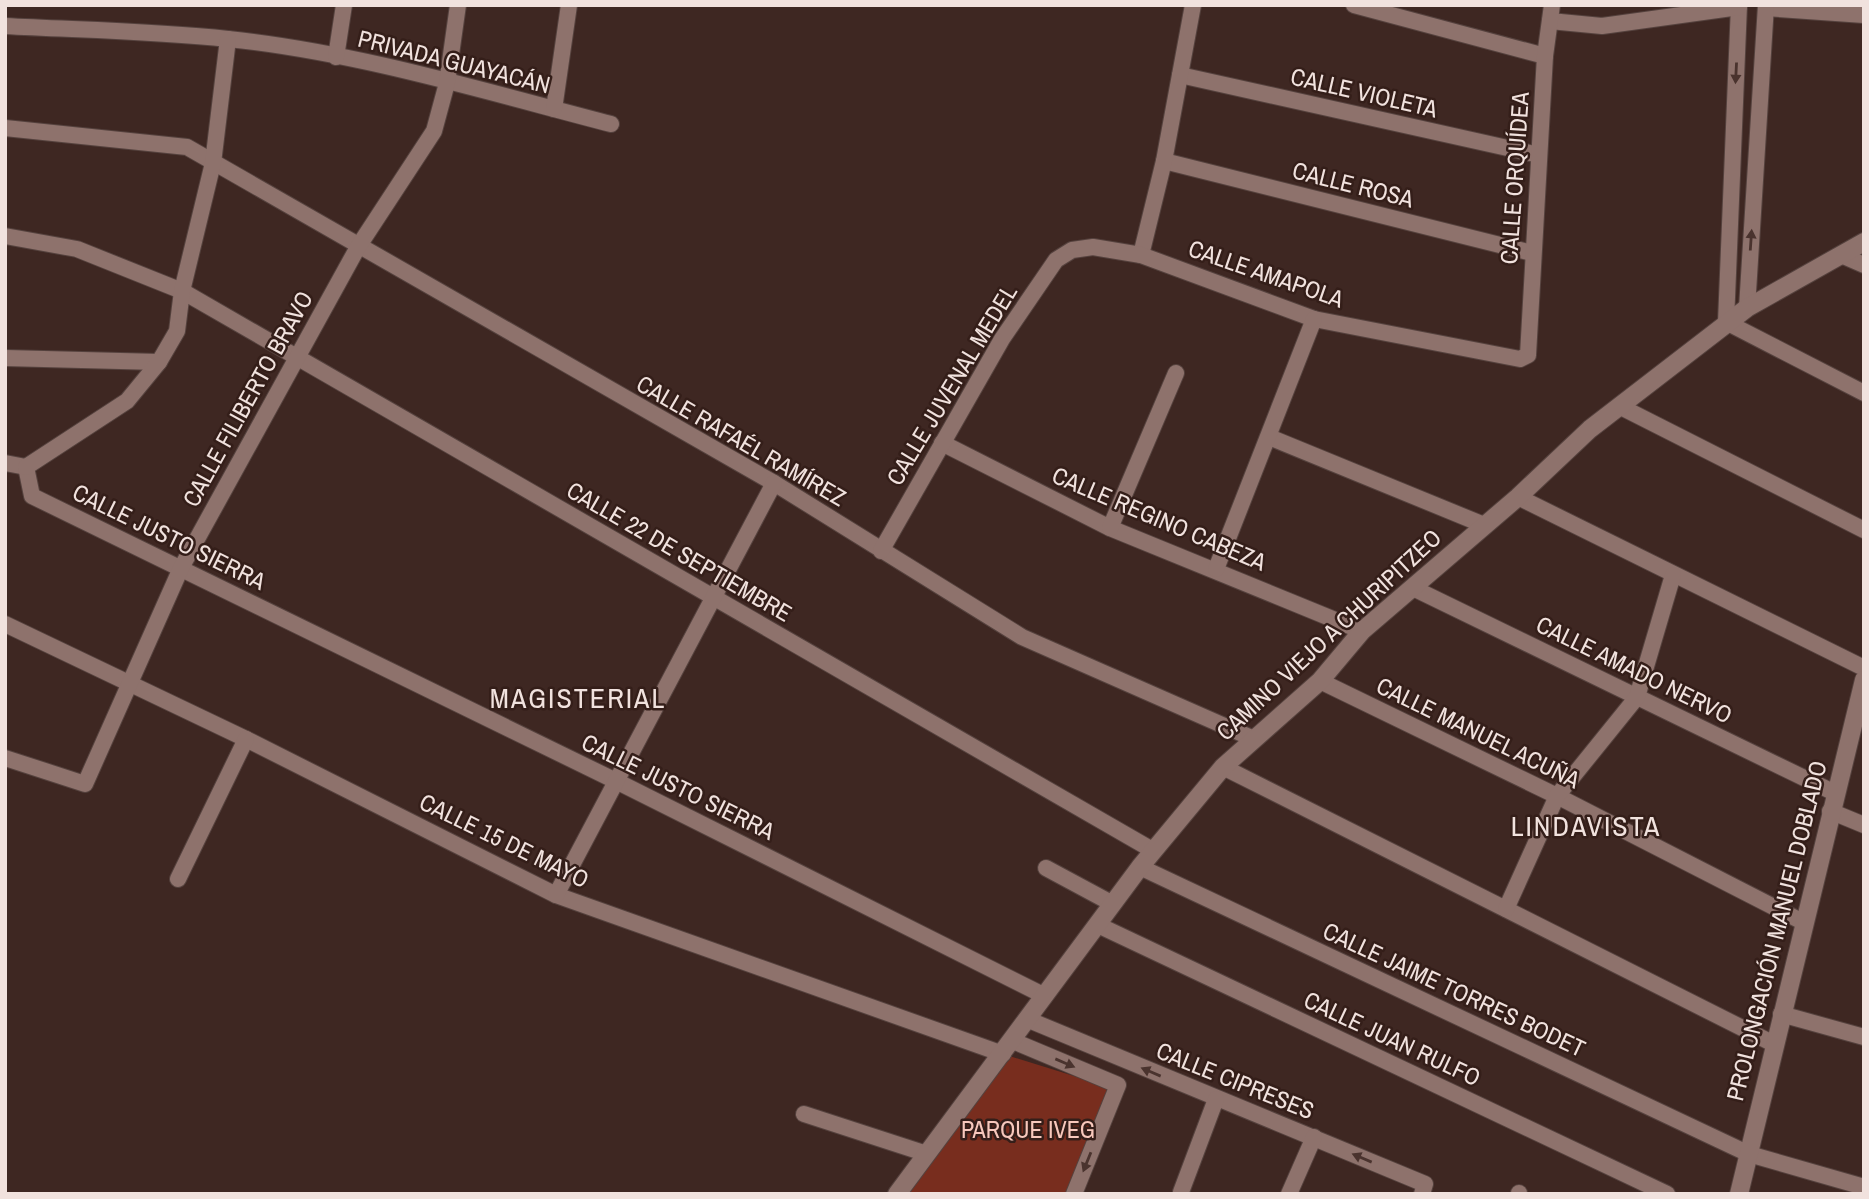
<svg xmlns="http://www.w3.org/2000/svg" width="1869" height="1199" font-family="'Archivo Narrow',sans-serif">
<rect width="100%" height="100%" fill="#3e2722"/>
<!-- green -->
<path fill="#782d1e" d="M1003,1054l116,36 -42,104h-177z"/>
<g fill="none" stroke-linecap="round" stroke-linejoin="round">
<!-- minor casing -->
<g stroke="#55423e" stroke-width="18">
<g id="minor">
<path d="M1354,5l191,51"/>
<path d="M1739,5l-13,317 138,71"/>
<path d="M1766,8l98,7"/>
<path d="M1550,21l52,5 137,-19"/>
<path d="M5,26c74,4 149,5 223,13 128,13 259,53 383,85"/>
<path d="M336,57l8,-52"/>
<path d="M1180,75l359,80"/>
<path d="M554,109l15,-104"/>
<path d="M5,128l182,19 587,336 248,154 232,102"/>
<path d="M1164,161l368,92"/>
<path d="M5,236l72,13 105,42 972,560"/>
<path d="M1141,255l23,-94 29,-156"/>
<path d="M1841,255l23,10"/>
<path d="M1747,308l19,-303"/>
<path d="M5,358l154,4"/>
<path d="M1619,406l245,124"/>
<path d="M1269,437l215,88"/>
<path d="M942,443l168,85 252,103"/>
<path d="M5,463l21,4"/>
<path d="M26,467l6,29 584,285 429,215"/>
<path d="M26,467l101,-66 32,-39 18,-31 5,-40 31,-128 15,-124"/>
<path d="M1518,497l346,171"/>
<path d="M1110,528l66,-155"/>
<path d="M881,551l121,-212 54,-79 16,-10 21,-3 48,8 173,64 206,40 8,-4 17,-299 7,-51"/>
<path d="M1216,569l98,-250"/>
<path d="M1413,588l422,205"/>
<path d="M5,624l241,115 310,156 447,159"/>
<path d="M1320,681l237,115 246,126"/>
<path d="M5,758l80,26 96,-216 177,-321 76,-116 13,-48 11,-78"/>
<path d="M1223,767l551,277"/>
<path d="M1830,811l34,14"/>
<path d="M1140,867l609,287 115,33"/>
<path d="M1046,868l67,36"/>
<path d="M178,879l68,-140"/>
<path d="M556,895l218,-412"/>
<path d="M1506,909l51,-113 80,-99 36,-122"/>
<path d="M1098,925l569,269"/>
<path d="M1781,1014l83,23"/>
<path d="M1029,1020l396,164 -3,10"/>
<path d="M1013,1041l105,44 -44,109"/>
<path d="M804,1114l120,39"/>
<path d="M1181,1192l35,-93"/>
<path d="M1289,1194l25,-57"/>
<path d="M1519,1194v-1"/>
</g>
</g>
<!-- tertiary casing -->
<g stroke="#55423e" stroke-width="20">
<g id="tertiary">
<path d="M897,1194l243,-327 83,-100 97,-86 42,-50 156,-134 72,-68 157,-121 117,-66"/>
<path d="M1739,1194l125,-514"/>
</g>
</g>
<!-- minor -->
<use href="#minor" stroke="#8e726c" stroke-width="16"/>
<!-- tertiary -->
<use href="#tertiary" stroke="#8e726c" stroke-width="18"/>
</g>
<!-- one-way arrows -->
<defs><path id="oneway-solid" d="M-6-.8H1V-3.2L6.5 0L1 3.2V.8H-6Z" transform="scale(1.75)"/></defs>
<g fill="#4a332e">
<use href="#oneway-solid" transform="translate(1736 73) rotate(93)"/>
<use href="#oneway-solid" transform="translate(1751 240) rotate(-86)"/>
<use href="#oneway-solid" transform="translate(1065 1063) rotate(23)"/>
<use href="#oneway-solid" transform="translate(1151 1072) rotate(-157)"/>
<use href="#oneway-solid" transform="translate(1362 1158) rotate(-157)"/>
<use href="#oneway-solid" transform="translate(1087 1162) rotate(112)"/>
</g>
<g text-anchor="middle" stroke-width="5" stroke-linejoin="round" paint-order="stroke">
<!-- street labels -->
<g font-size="24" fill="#f1e2de" stroke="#341e19">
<text transform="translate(454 62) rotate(14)" y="8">PRIVADA GUAYACÁN</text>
<text transform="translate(1364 93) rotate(13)" y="8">CALLE VIOLETA</text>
<text transform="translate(1515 178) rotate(-86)" y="8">CALLE ORQUÍDEA</text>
<text transform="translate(1353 185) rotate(14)" y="8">CALLE ROSA</text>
<text transform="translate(1266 274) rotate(19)" y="8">CALLE AMAPOLA</text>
<text transform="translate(952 385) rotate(-59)" y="8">CALLE JUVENAL MEDEL</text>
<text transform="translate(248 399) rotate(-61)" y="8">CALLE FILIBERTO BRAVO</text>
<text transform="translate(741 441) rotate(30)" y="8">CALLE RAFAÉL RAMÍREZ</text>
<text transform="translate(1159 519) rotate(23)" y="8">CALLE REGINO CABEZA</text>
<text transform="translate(169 537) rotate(26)" y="8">CALLE JUSTO SIERRA</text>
<text transform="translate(679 552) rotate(30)" y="8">CALLE 22 DE SEPTIEMBRE</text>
<text transform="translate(1329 635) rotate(-43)" y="8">CAMINO VIEJO A CHURIPITZEO</text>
<text transform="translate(1634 670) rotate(26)" y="8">CALLE AMADO NERVO</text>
<text transform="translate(1478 733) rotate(26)" y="8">CALLE MANUEL ACUÑA</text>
<text transform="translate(678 787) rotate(26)" y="8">CALLE JUSTO SIERRA</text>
<text transform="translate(504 841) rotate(26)" y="8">CALLE 15 DE MAYO</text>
<text transform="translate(1777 931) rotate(-76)" y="8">PROLONGACIÓN MANUEL DOBLADO</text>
<text transform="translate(1454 990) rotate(25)" y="8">CALLE JAIME TORRES BODET</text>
<text transform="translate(1392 1039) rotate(25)" y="8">CALLE JUAN RULFO</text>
<text transform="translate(1235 1081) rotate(22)" y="8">CALLE CIPRESES</text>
</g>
<!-- park labels -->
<g font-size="24" fill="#f8c8bc" stroke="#341e19">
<text x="1028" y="1138">PARQUE IVEG</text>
</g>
<!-- quarter labels -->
<g font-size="28" letter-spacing="2" fill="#f1e2de" stroke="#341e19">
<text x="578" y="708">MAGISTERIAL</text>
<text x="1586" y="836">LINDAVISTA</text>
</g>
</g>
<!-- border -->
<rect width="1869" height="1199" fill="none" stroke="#f1e2de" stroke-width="14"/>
</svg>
